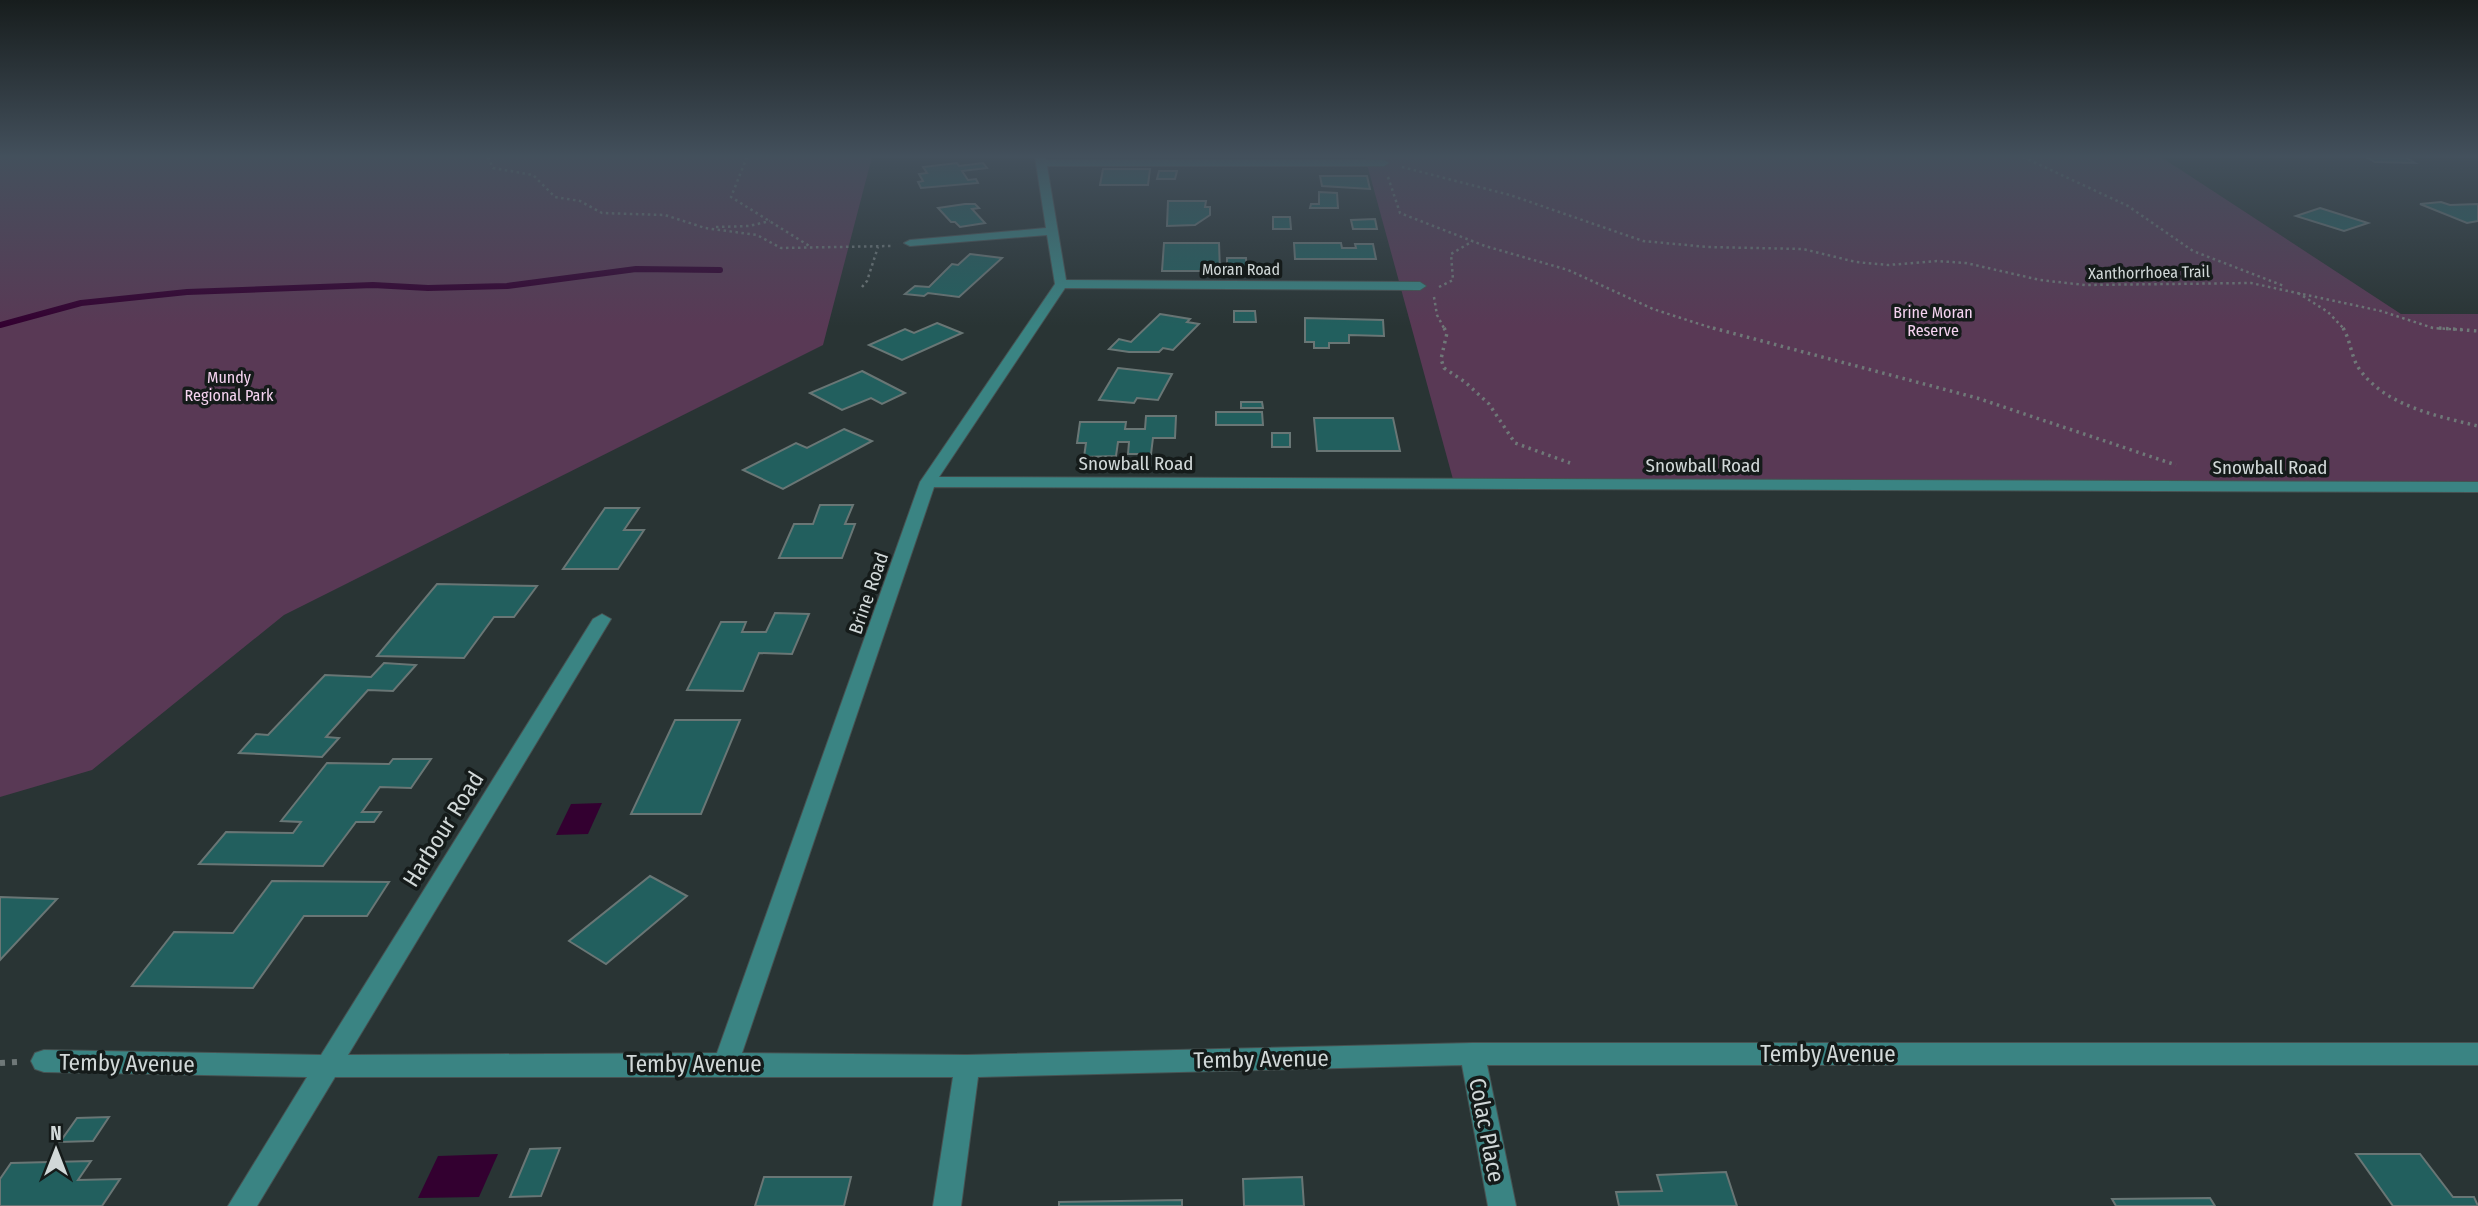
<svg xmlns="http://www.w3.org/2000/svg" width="2478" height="1206" font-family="'Fira Sans Condensed',sans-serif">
<rect width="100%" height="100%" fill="#293434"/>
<!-- green -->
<g fill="#593955">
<path d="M0,157h872l-49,188 -539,270 -192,155 -92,27z"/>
<path d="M1365,157h796l240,157h77v173l-1024,-4z"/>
</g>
<!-- water -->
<g fill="#330030">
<path d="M602,803l-14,31 -32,1 15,-31z"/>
<path d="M498,1154l-19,43 -61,1 20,-42z"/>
</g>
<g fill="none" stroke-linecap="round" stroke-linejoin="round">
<!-- stream -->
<path stroke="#330030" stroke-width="6" d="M0,325l81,-22 106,-11 186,-7 55,3 79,-2 129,-17 84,1"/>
</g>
<!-- building -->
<g fill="#225f5e" stroke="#697675" stroke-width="2">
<path d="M2366,157h39l10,6 -40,-1z"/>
<path d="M957,163l2,3 24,-3 4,5 -25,3 6,9 8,-1 2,4 -57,5 -3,-6 5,-1 -4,-7 8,-1 -4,-6z"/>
<path d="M1103,169h47l-2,16h-48z"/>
<path d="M1159,171h18l-2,8h-18z"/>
<path d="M1320,176h47l3,13 -48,-3z"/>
<path d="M1319,192l18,1 1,15h-28l1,-4h8z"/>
<path d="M1168,201h38l-1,6h5v8l-15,10 -28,1z"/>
<path d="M2441,202l9,3 28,-1v17l-11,2 -47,-19z"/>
<path d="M965,204h10l4,4 -7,1 13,14 -25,4 -5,-5h-4l-13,-14z"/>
<path d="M2320,208l48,15 -24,8 -48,-15z"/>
<path d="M1273,217h17l1,12h-18z"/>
<path d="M1375,219l2,10h-24l-2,-9z"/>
<path d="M1164,243h55l1,28h-58z"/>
<path d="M1294,243h47l1,5h14l-1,-4h18l3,15h-81z"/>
<path d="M970,254l32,4 -43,39 -31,-4 -4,3 -19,-2 10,-8 14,1 23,-23 6,1z"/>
<path d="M1227,258h19l1,18h-20z"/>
<path d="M1234,311h21l1,11h-22z"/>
<path d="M1160,314l30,5 -3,3 12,2 -26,26 -10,-2 -4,4h-30l-20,-3 10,-10 12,3z"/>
<path d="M1305,318l78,2 1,16 -35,-1v8h-20v5h-15v-6h-9z"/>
<path d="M937,323l25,10 -60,27 -33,-15 36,-16 9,4z"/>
<path d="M1118,368l54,6 -14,26 -21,-2 -3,5 -35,-3z"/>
<path d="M862,371l43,22 -23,11 -11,-6 -29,12 -32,-17z"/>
<path d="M1241,402h21l1,6h-22z"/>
<path d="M1216,412h46l1,13h-47z"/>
<path d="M1146,416h30l-1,22h-22l-2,16h-23l1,-12h-11l-2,14 -32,1 2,-14h-9l3,-21h46l-1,7h20z"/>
<path d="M1314,418h79l7,33h-83z"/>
<path d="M844,429l28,12 -89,48 -40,-19 53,-27 11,5z"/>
<rect x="1272" y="433" width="18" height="14"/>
<path d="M820,505h33l-8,19h10l-13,34h-63l15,-34h19z"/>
<path d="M605,508h34l-15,22h20l-26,39h-55z"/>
<path d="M437,584l100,2 -23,31h-20l-30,41 -87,-2z"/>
<path d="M775,613l34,1 -17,40 -33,-1 -16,38 -56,-1 34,-68h25l-4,10h24z"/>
<path d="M384,663l32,2 -23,26 -25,-1 -42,47 13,1 -17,19 -83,-4 17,-19 12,1 57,-60 46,2z"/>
<path d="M675,720h65l-39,94h-70z"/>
<path d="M393,759h38l-20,29 -31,-1 -18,25h19l-7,10h-18l-33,44 -124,-2 27,-32 67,1 8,-11 -20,-1 46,-58 62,1z"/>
<path d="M650,876l37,20 -81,68 -37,-23z"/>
<path d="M272,881l117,1 -22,34h-63l-51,72 -121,-2 42,-54 59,1z"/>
<path d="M0,897l57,2 -57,61z"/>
<path d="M109,1117l-16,24 -33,1 17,-24z"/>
<path d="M560,1148l-19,48 -31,1 20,-48z"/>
<path d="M2356,1154h64l33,43h21l4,9h-85z"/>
<path d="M91,1161l-13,19 42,-1 -18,27h-102v-27l11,-16z"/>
<path d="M1726,1172l11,34h-118l-3,-14 46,-1 -5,-16z"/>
<path d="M764,1177h87l-7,29h-89z"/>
<path d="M1302,1177l2,29h-60l-1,-27z"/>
<path d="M2210,1198l5,8h-99l-4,-7z"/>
<path d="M1182,1200v6h-123v-4z"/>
</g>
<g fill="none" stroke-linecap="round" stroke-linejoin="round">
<!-- minor casing -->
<g stroke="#475252" stroke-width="2">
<path id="minor" d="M1035,157h10l1,3h338l5,3 -5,3h-337l19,114 354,2 6,4 -6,4 -355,-2 -126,189 1539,5v10l-1544,-5 -192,566 225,2 505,-12h1006v22h-991l29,141h-28l-26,-141 -484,12 -17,129h-28l20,-129h-618l-78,129h-29l79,-129 -263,-5 -9,-3 -4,-8 4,-8 9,-3 277,5 272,-436 9,-5 9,5 -263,436 369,-2 203,-571 135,-198 -8,-49 -137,11 -6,-3 6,-3 136,-12z"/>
</g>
<!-- path-far2 -->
<g stroke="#6f7878" stroke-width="2.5" stroke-dasharray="2.5 3.5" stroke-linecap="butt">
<path d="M488,157l5,11 40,7 22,22 25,4 22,12 63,2 40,13 52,7 24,13 110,-2"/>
<path d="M747,157l-16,40 80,50"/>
<path d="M2023,157l105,49 65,45 91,35"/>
<path d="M1402,167l108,28 133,46 65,6 95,2 53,13 32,3 49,-4 29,2 74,17 45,5 166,-2 130,28 52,17 32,2"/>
<path d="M1388,177l12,36 85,33 83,24 85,39 65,21"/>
<path d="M716,227l33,-1 21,-5"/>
<path d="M862,287l5,-6 11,-34"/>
<path d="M1439,287l14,-7 -2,-26 22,-13"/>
<path d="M2298,293l30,19 17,18"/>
<path d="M1434,297l3,18 8,15"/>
</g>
<!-- path-far1 -->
<g stroke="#6f7878" stroke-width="3.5" stroke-dasharray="2.5 4.5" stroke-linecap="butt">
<path d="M1444,328l3,5 -6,26 3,9 21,14 24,22 26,39 55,20"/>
<path d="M1713,328l264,70 199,67"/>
<path d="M2343,328c8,13 8,30 17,42 26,36 77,46 118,56"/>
<path d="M2439,328l39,3"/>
</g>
<!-- path -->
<path stroke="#6f7878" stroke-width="6" stroke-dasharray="5 7" stroke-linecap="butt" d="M0,1063l19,-1"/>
<!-- minor -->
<use href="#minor" fill="#3a8483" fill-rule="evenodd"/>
</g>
<!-- sky -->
<linearGradient id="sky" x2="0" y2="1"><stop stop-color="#171d1d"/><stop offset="0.48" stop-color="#43505c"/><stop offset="1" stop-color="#43505c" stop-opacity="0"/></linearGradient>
<rect width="2478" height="326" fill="url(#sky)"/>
<g text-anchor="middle" stroke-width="7" stroke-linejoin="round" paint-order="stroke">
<!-- far-street labels -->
<g font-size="16" fill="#d1d8d8" stroke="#151b1a">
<text x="1241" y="275">Moran Road</text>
<text transform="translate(2149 272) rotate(-1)" y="6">Xanthorrhoea Trail</text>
</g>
<!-- far-park labels -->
<g font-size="16" fill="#f6d4f1" stroke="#151b1a">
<text x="1933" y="318">Brine Moran<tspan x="1933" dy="18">Reserve</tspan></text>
<text x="229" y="383">Mundy<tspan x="229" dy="18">Regional Park</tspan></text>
</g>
<!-- street labels -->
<g font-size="19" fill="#d1d8d8" stroke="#151b1a">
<text x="1136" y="470">Snowball Road</text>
<text x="1703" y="472">Snowball Road</text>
<text x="2270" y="474">Snowball Road</text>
<text transform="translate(868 593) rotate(-71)" y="7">Brine Road</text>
</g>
<!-- near-street labels -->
<g font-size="23" fill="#d1d8d8" stroke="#151b1a">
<text transform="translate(443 829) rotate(-58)" y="8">Harbour Road</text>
<text x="1828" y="1062">Temby Avenue</text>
<text transform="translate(1261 1059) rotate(-1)" y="8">Temby Avenue</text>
<text transform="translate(127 1063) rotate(1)" y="8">Temby Avenue</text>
<text x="694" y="1072">Temby Avenue</text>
<text transform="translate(1487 1130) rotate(79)" y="8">Colac Place</text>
</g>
</g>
<!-- north arrow -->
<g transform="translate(56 1150)" stroke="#151b1a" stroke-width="5" paint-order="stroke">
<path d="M0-5L12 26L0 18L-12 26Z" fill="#d1d8d8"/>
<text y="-10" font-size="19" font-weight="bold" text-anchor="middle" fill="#d1d8d8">N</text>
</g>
</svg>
